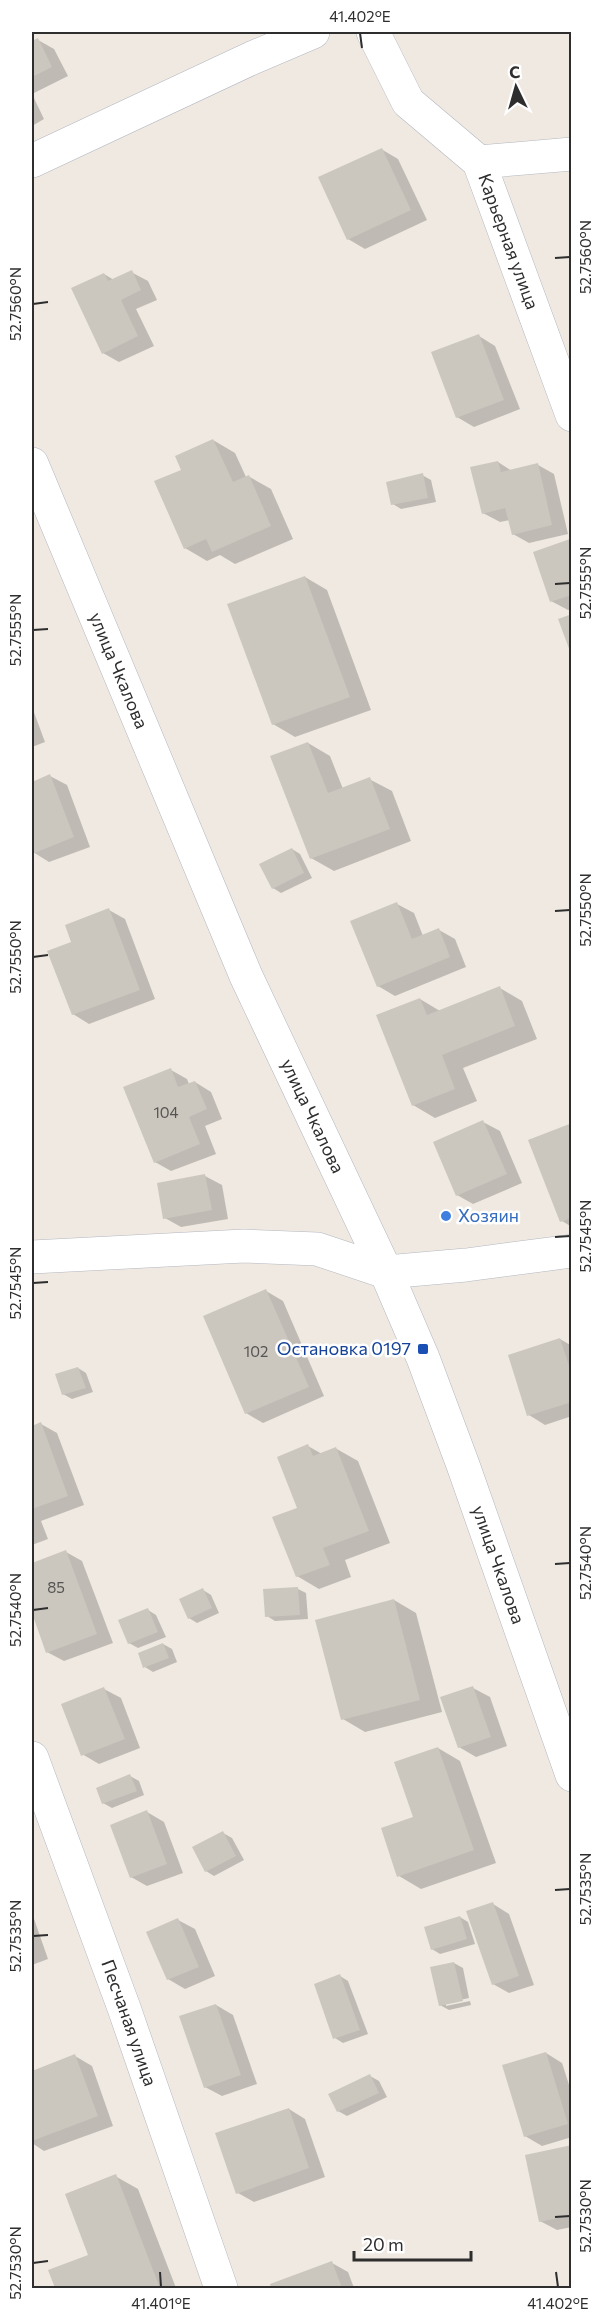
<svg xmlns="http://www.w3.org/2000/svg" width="603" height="2320" font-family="Commissioner,sans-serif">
<rect width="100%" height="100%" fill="#efe9e1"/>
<!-- shadow -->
<g fill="#0003">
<path d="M38,40l16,9 14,27 -36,18 12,25 -12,7v-83z"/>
<path d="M381,149l17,10 29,61 -62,29 -17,-10z"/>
<path d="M131,272l17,9 9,19 -21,9 18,37 -35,16 -16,-9 1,-79 10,6z"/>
<path d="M479,336l16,10 25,63 -46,18 -17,-10z"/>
<path d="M213,440l22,13 11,24 2,-1 23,13 22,50 -58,25 -15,-9 -13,6 -22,-13 -2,-78z"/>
<path d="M498,462l14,9 26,-6 16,9 14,60 -39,9 -16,-9 -3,-14 -10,2 -17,-9z"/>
<path d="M422,475l9,5 5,22 -35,7 -8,-5z"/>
<path d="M569,541l3,1v67l-4,1 -17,-9z"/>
<path d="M305,577l22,13 44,120 -76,27 -22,-13z"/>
<path d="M32,707l13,35 -13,5z"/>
<path d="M308,743l22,13 13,33 26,-10 23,12 19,50 -77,30 -23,-13z"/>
<path d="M50,776l17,9 23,62 -41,15 -16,-10 -1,-3v-66z"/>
<path d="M292,849l8,5 12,24 -31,15 -8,-5z"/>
<path d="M397,904l17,9 9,23 16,-6 16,9 11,28 -71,29 -17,-10z"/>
<path d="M109,910l16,9 30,80 -66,25 -16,-10v-71z"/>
<path d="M500,988l22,13 15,38 -74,29 14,33 -42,17 -22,-13 7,-106 20,12z"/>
<path d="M171,1070l16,9 2,5 6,-2 16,10 11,27 -17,7 11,28 -45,17 -16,-9z"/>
<path d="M483,1122l17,9 22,52 -49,21 -16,-9z"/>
<path d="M572,1124v103l-10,-6z"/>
<path d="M205,1176l17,9 6,34 -47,8 -16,-9z"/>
<path d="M266,1291l17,10 41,95 -61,27 -17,-10z"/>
<path d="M560,1339l12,7v70l-27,9 -16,-10z"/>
<path d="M78,1368l8,5 7,19 -21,7 -9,-5z"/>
<path d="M41,1424l16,9 27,72 -43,16 7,18 -16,6v-118z"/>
<path d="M308,1446l14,8 13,-6 23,13 32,82 -45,17 6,17 -32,12 -22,-13 1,-67z"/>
<path d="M66,1552l16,9 31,82 -49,18 -17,-9 -15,-43v-45z"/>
<path d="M298,1589l8,4 2,26 -33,2 -8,-5z"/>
<path d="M203,1590l8,5 8,18 -22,10 -8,-5z"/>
<path d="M394,1600l22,13 26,99 -77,20 -22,-13z"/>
<path d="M148,1610l8,5 10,22 -28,11 -9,-5z"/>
<path d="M163,1644l9,5 5,13 -24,10 -8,-5z"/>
<path d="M473,1688l17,9 17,49 -31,11 -17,-10z"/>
<path d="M104,1689l17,9 19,50 -41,16 -17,-10z"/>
<path d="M438,1748l22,13 36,102 -75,26 -22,-13z"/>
<path d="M130,1776l9,5 5,14 -32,13 -9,-5z"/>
<path d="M147,1812l17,10 19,51 -36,13 -16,-9z"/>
<path d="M223,1833l9,5 12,22 -30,16 -8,-5z"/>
<path d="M493,1904l16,10 25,71 -25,8 -16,-9z"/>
<path d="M32,1913l16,46 -16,6z"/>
<path d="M460,1917l8,5 7,22 -35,10 -8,-5z"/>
<path d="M178,1920l17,9 20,47 -30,13 -17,-10z"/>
<path d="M454,1963l9,5 6,30 -23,5v3l24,-5 1,4 -22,5 -9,-5z"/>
<path d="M340,1976l8,5 20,53 -25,9 -8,-5z"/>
<path d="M216,2005l17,10 24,69 -35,12 -17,-9z"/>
<path d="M546,2053l16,10 10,31v43l-30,9 -17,-10z"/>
<path d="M75,2056l17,10 21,60 -69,25 -12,-8v-71z"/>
<path d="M370,2076l9,5 8,16 -40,19 -9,-5z"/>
<path d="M289,2109l16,10 20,58 -71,25 -16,-9z"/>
<path d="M572,2147v80l-15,3 -17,-9z"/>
<path d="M115,2176l23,13 38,99h-119l-7,-17 40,-15z"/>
<path d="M332,2263l16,9 6,16h-81l-1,-3z"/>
</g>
<!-- building -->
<g fill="#cbc7bf">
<path d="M38,38l14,29 -20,10v-36z"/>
<path d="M382,148l29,62 -64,30 -29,-63z"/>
<path d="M132,270l9,20 -20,10 17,36 -36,18 -31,-66 33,-15 4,8z"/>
<path d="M479,334l25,66 -48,18 -25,-66z"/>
<path d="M213,439l20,43 16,-7 22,51 -59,26 -6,-13 -22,10 -30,-68 27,-11 -6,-14z"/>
<path d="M498,461l3,11 37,-9 14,62 -40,10 -7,-27 -23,6 -12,-47z"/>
<path d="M423,473l5,25 -37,7 -5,-23z"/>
<path d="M570,539l2,6v50l-22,7 -17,-50z"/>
<path d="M305,576l45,121 -78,28 -45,-121z"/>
<path d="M572,614v40h-1l-13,-35z"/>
<path d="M308,742l20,51 42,-16 20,52 -80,30 -40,-103z"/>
<path d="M50,774l24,63 -42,17v-72z"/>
<path d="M292,848l12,25 -32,16 -13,-25z"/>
<path d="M397,902l15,37 27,-11 11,29 -73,30 -27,-66z"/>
<path d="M109,908l31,82 -68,25 -25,-64 24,-9 -6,-17z"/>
<path d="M500,986l15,40 -73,29 13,34 -43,17 -36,-91 44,-17 7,17z"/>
<path d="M171,1068l7,19 17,-6 12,28 -18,8 11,27 -46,19 -31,-76z"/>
<path d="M483,1120l24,54 -51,22 -23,-54z"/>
<path d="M572,1123v95l-12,4 -32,-82z"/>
<path d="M205,1174l7,36 -49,9 -6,-36z"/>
<path d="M266,1289l43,98 -64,27 -42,-98z"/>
<path d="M560,1338l12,37v27l-45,14 -19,-61z"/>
<path d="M78,1367l8,21 -24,7 -7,-21z"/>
<path d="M41,1422l27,74 -36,13v-83z"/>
<path d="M308,1444l5,12 23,-9 33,84 -46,17 7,17 -34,12 -24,-60 25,-9 -20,-51z"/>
<path d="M66,1550l31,84 -51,19 -14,-40v-50z"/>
<path d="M298,1587l2,28 -35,2 -2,-28z"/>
<path d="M203,1588l9,20 -24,11 -9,-20z"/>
<path d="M394,1599l26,101 -79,20 -26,-100z"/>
<path d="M148,1608l10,24 -30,12 -10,-24z"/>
<path d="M163,1643l6,15 -26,10 -5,-15z"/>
<path d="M473,1686l18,51 -33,11 -18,-51z"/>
<path d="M104,1687l21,52 -44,17 -20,-52z"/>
<path d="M438,1747l36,103 -77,27 -16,-49 32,-11 -19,-55z"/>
<path d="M130,1774l7,17 -35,13 -6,-16z"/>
<path d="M147,1810l20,54 -37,14 -20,-53z"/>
<path d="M223,1831l13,25 -31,16 -13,-25z"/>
<path d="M493,1902l26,74 -27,9 -26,-74z"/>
<path d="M460,1916l7,23 -36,11 -7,-23z"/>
<path d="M178,1918l21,49 -32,13 -21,-48z"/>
<path d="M454,1962l9,39 -24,5 -9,-39z"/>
<path d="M340,1974l20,56 -27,9 -19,-55z"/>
<path d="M216,2004l25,71 -37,13 -25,-72z"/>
<path d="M546,2052l22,72 -44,13 -22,-72z"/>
<path d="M75,2054l23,62 -66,25v-70z"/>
<path d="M370,2074l9,19 -42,19 -9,-18z"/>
<path d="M289,2108l20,60 -73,26 -21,-61z"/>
<path d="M572,2145v70l-33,7 -14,-67z"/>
<path d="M116,2174l44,114h-105l-7,-18 40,-15 -23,-61z"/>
<path d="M332,2261l10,27h-71l-1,-4z"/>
</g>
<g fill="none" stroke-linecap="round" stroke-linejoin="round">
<!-- street casing -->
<g stroke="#b4b7c1" stroke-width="34">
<g id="street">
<path id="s1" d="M373,32l35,70 71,60 93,253"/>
<path d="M32,161l220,-103 61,-26"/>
<path d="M479,162l93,-8"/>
<path id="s2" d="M32,464l214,512 140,296 37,86 40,107 109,310"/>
<path d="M32,1257l212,-11 73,3 69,23 80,-7 106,-14"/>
<path id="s3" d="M32,1758l92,250 97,280"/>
</g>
</g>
<!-- street -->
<use href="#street" stroke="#fff" stroke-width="33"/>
</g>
<!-- ticks -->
<path fill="none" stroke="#2e2e2e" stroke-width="2" d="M360,33l2,15M555,258l15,-1M33,304l15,-2M555,584l15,-1M33,630l15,-1M555,911l15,-1M33,957l15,-2M555,1237l15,-1M33,1283l15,-1M555,1564l15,-1M33,1610l15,-2M555,1890l15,-1M33,1936l15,-1M555,2217l15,-1M33,2263l15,-2M160,2272l1,15M556,2272l2,15"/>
<!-- markers -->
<circle fill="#3f7fe0" stroke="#fff" stroke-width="2" cx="446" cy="1216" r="6"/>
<rect fill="#1a4fb4" stroke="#fff" stroke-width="2" x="417" y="1343" width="12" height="12" rx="3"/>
<g text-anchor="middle" stroke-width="5" stroke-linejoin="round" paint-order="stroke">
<!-- number labels -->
<g font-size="15" fill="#555452">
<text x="166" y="1118">104</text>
<text x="256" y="1357">102</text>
<text x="56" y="1593">85</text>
</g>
<!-- street labels -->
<g font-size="18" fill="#2e2e2e" stroke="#fff">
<text dy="6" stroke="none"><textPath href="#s1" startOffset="256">Карьерная улица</textPath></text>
<text dy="6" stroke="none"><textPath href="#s2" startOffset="224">улица Чкалова</textPath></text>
<text dy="6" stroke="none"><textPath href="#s2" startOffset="710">улица Чкалова</textPath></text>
<text dy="6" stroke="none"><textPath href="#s2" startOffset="1196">улица Чкалова</textPath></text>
<text dy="6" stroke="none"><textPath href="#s3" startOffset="282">Песчаная улица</textPath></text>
</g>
<!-- shop labels -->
<g font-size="18" fill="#366cbe" stroke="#fff" text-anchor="start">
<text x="458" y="1222">Хозяин</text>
</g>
<!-- transit labels -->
<g font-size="18" fill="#164399" stroke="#fff" text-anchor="end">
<text x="411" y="1355">Остановка 0197</text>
</g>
</g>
<!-- border -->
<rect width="603" height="2320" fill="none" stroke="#ffffff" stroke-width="66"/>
<!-- north arrow -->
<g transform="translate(516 87) rotate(355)" stroke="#ffffff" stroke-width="4.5" paint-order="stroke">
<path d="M0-4.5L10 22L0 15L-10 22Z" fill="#2e2e2e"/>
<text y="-9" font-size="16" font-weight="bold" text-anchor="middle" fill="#2e2e2e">С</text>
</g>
<!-- scale -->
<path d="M354 2251v9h117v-9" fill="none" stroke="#2e2e2e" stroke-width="3"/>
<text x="363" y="2251" font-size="18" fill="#2e2e2e" stroke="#ffffff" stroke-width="4.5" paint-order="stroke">20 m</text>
<rect x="33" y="33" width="537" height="2254" fill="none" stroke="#2e2e2e" stroke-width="2"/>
<g font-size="15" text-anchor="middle" fill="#2e2e2e">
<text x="360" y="22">41.402°E</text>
<text transform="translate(586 257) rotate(-90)" y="5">52.7560°N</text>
<text transform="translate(16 304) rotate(-90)" y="5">52.7560°N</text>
<text transform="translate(586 583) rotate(-90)" y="5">52.7555°N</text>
<text transform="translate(16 630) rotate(-90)" y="5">52.7555°N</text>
<text transform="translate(586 910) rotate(-90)" y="5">52.7550°N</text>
<text transform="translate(16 957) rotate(-90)" y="5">52.7550°N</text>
<text transform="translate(586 1236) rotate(-90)" y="5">52.7545°N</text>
<text transform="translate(16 1283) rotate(-90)" y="5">52.7545°N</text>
<text transform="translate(586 1563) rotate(-90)" y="5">52.7540°N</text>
<text transform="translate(16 1610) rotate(-90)" y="5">52.7540°N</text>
<text transform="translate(586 1889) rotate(-90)" y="5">52.7535°N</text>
<text transform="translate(16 1936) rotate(-90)" y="5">52.7535°N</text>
<text transform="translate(586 2216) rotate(-90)" y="5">52.7530°N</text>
<text transform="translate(16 2263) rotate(-90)" y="5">52.7530°N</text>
<text x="161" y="2309">41.401°E</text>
<text x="558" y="2309">41.402°E</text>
</g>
</svg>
